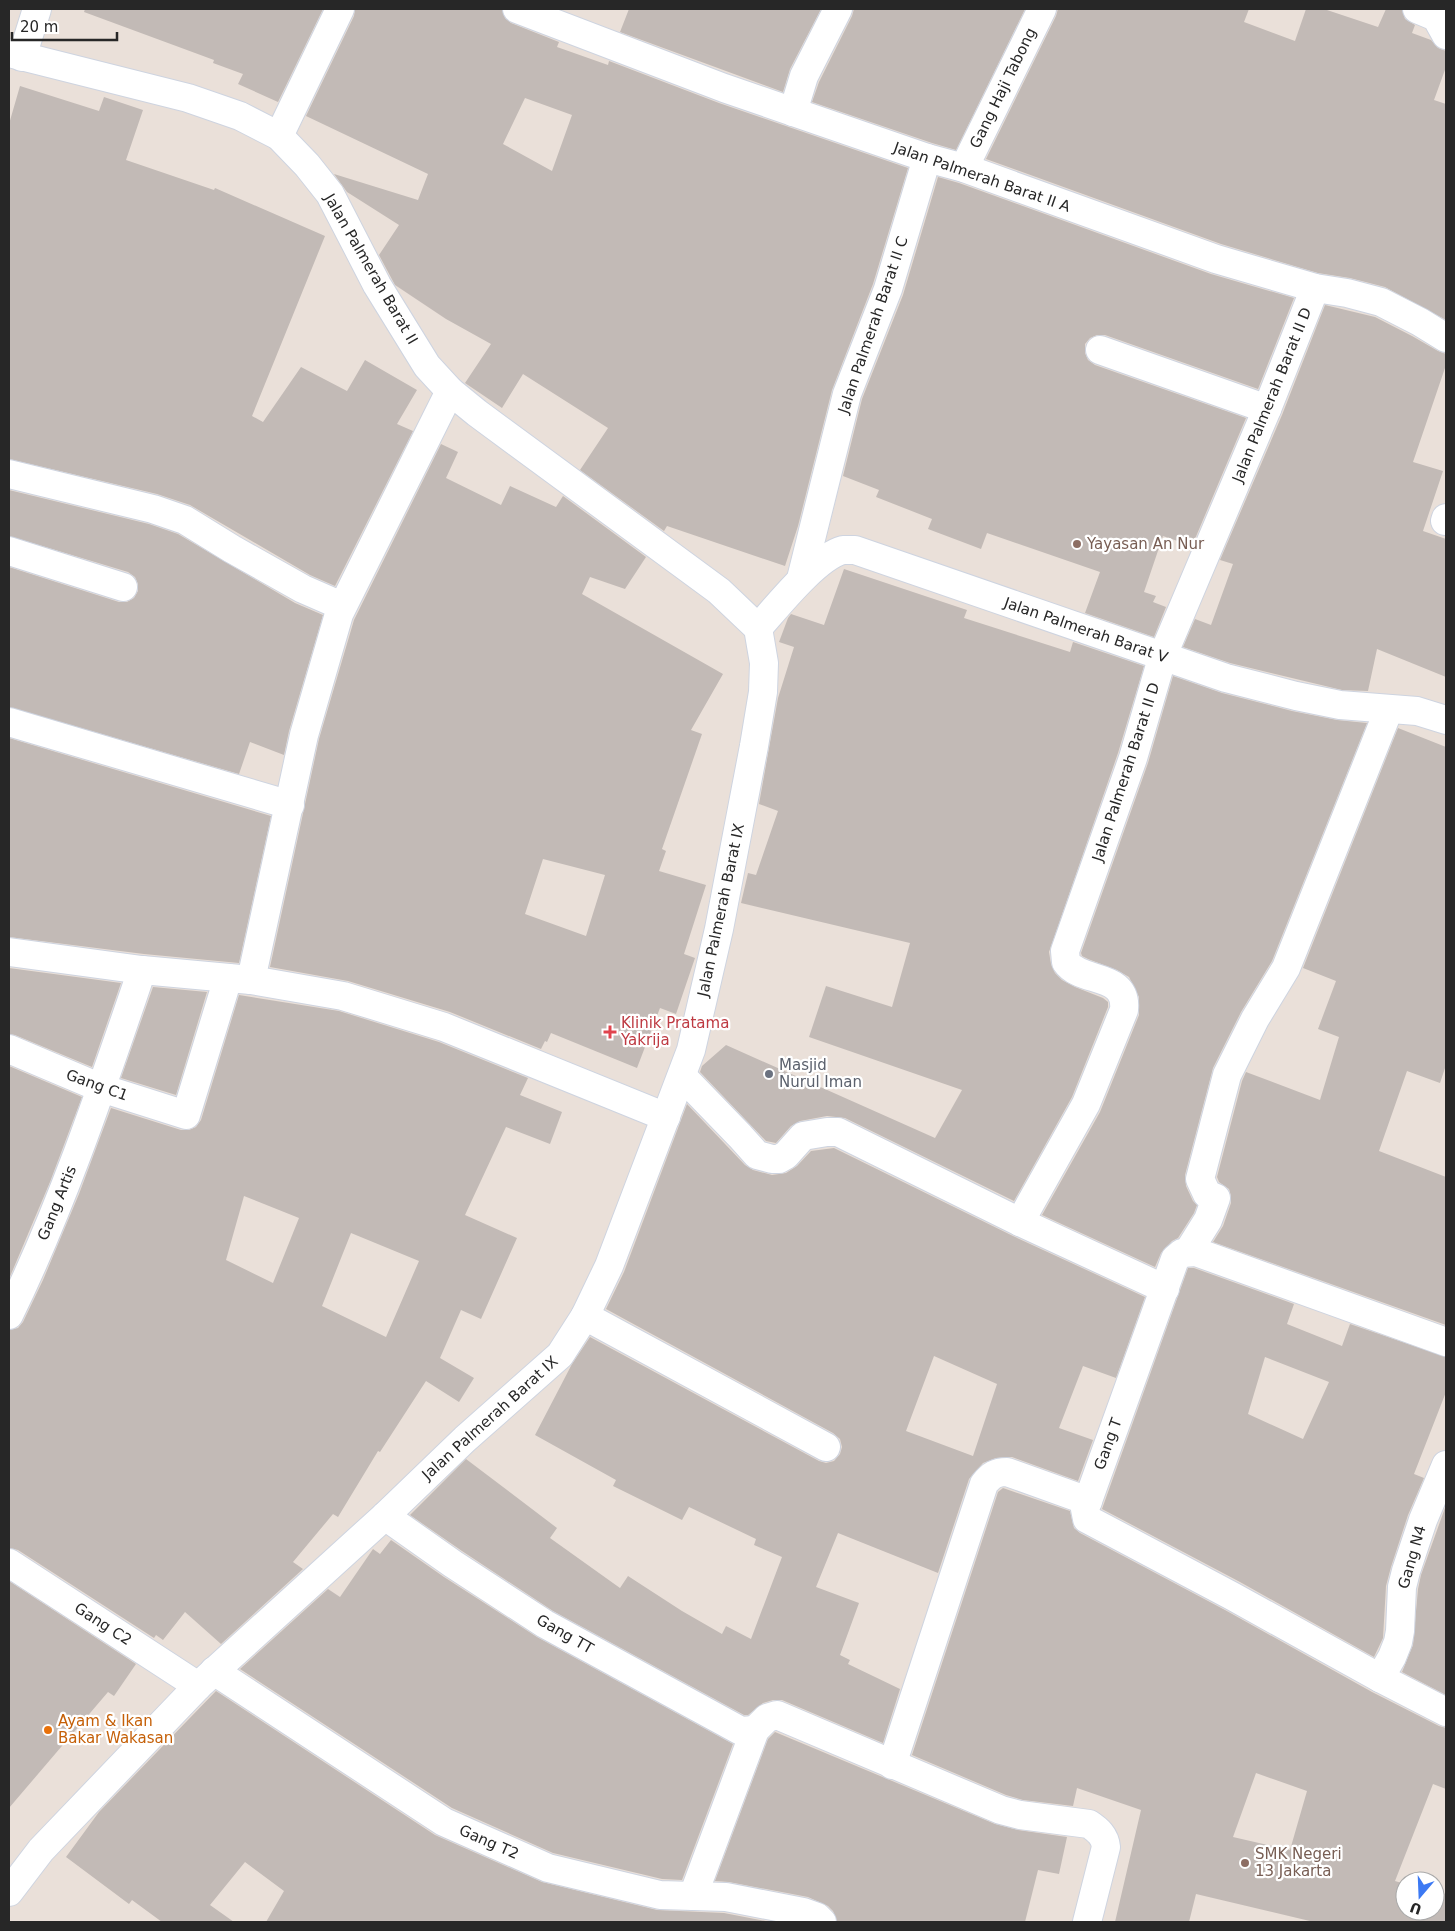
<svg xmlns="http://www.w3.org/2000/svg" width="1455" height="1931" font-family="'DejaVu Sans',sans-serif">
<rect width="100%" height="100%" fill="#eae0d9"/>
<!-- building -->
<g fill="#c2bab6" fill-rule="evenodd">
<path d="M85,9h238l-45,93 -40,-18 5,-10 -30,-11 1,-3 -130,-48z"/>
<path d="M355,9h147l3,9 6,5 48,19 -2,5 51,18 1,-4 110,42 189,65 -35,116 -41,106 -34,136 -13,40 -118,-40 -3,5 -84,-61 28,-42 -85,-54 -21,34 -37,-25 26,-39 -45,-25 -51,-34 -16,-30 20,-30 -52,-33 -13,-18 84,26 10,-26 -122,-58 48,-100zM525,98l47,17 -20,56 -49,-27z"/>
<path d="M629,9h192l-31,60 -7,23 -163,-60z"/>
<path d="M854,9h171l-69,141 -24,-7 -120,-41 7,-20 33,-66z"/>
<path d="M1058,9h191l-5,13 51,19 11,-32h18l54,18 8,-18h16l3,10 10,6 -3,8 19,7 7,8 8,3v16l-12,33 12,4v216l-61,-33 -35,-9 -32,-5 -97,-29 -235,-85 70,-143z"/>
<path d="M20,86l79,25 5,-14 39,13 -17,50 88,30 1,-2 110,48 -73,180 11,6 38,-55 46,24 18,-31 52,30 -20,34 16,7 -78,155 -25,-11 -120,-70 -33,-11 -148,-35v-335z"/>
<path d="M938,177l21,6 252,91 83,24 -36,91 -153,-54h-8l-7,3 -5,6v9l3,7 7,5 151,53 -54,128 -29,-10 -19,56 12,4 -3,6 13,5 -12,30 -69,-24 15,-41 -113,-39 -6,16 -53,-20 4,-10 -56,-22 3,-7 -36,-14 19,-77 41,-104z"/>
<path d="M1325,305l50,12 37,19 26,15 8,3v11l-33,97 30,9 -20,60 23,8v138l-69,-28 -9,42 -26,-1 -112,-27 -47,-16 12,-28 16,6 22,-61 -13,-4 62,-145z"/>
<path d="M441,444l17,8 -12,26 55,27 9,-19 46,21 7,-11 83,61 -21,32 -35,-12 -8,17 141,80 -32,56 11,4 -40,115 4,2 -7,20 47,14 -22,69 11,4 -19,56 -16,-6 -23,60 -86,-35 -4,9 -2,-1 -4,8 -91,-37 -102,-31 -78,-14 49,-228 35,-119zM543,859l62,16 -19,61 -61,-22z"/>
<path d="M9,490l140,34 29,10 117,69 28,12 -34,116 -5,24 -34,-13 -11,32 -230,-67v-140l110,35h8l7,-4 4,-7v-7l-3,-7 -7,-5 -119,-36z"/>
<path d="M844,569l123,41 -3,8 106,34 3,-10 71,24 -26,87 -69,199 2,12 4,9 7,7 13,7 28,11 5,4v5l-36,90 -58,104 -169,-83 -18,-2 -27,5 -9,5 -15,17 -10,-2 -66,-69 2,-6 24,-21 209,93 27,-48 -153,-53 17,-51 66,21 18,-64 -169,-40 7,-30 8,2 22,-64 -19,-7 19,-106 16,-51 -15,-5 9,-24 3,-4 33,11z"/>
<path d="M1173,676l49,17 70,18 45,9 30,3 -95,238 -31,51 -28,56 -28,107 1,11 7,15 4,4 -3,8 -16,25 -6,3 -11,12 -6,14 -113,-52 58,-103 39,-97v-18l-10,-20 -12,-7 -29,-11 -6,-3 -1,-3 67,-190z"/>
<path d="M1398,728l48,19v318l-6,18 -33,-12 -28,80 67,26v148l-233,-83 10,-16 8,-23v-7l-2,-7 -10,-7 -2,-5 25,-96 4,-9 74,28 19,-63 -21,-8 18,-48 -33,-13z"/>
<path d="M9,738l262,78 -32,147 -95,-9 -135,-17z"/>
<path d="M9,968l112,15 -29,84 -77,-32 -6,-1z"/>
<path d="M153,987l54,5 -31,103 -55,-17z"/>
<path d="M239,995l100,16 100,31 89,36 -8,17 42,17 -12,32 -44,-17 -41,88 52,23 -36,81 -20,-9 -21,48 34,20 -15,24 -33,-21 -46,71 -2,-1 -40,66 -5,-3 -40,48 10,7 -82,75 -36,-32 -22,28 -7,-5 -2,3 -136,-88 -9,-2v-218l9,-2 5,-6 20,-42 36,-86 32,-86 70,22h8l7,-3 5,-7zM244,1196l55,22 -26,65 -47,-23zM351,1233l68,28 -33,76 -64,-31z"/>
<path d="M9,1066l73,31 -32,85 -41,97z"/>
<path d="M687,1104l58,61 8,5 19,5 14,-2 11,-7 14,-15 23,-3 179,88 132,61 -29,81 -33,-12 -24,62 34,12 -15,41 -66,-24 -16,1 -13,5 -14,16 -31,94 -100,-40 -22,54 43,16 -19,52 10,5 -2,4 52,25 -17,54 -101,-43h-9l-10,3 -15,12h-4l-191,-104 -91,-60 -52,-36 56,-56 91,69 -7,10 70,50 8,-12 54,35 40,23 4,-8 25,13 31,-82 -28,-12 2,-6 -67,-32 -7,13 -69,-34 3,-6 -81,-45 37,-71 18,-27 229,124 7,2 8,-2 6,-7 2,-7 -2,-8 -7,-6 -227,-124 18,-37zM934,1356l63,28 -24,72 -67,-25z"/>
<path d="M1188,1268h6l100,36 -7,20 55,22 8,-22 96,33v35l-32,82 10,4 -16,37 -17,52 -5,19 -3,52 -9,19 -134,-75 -138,-73zM1265,1357l64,25 -26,57 -55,-25z"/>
<path d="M1003,1488l67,23 4,17 6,5 145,77 147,82 67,34 7,2v61l-13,-5 -38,97 10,3v27h30v-19l11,2v28h-132l-118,-28 -7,28h-74l26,-112 -64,-22 -4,18 -50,-6 -17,-5 -94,-40 86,-263zM1256,1773l51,18 -17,59 -57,-13z"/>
<path d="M1446,1505v190l-44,-23 11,-27 5,-56 3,-14z"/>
<path d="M391,1540l53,37 93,60 196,107 -51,136 -20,-1 -109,-26 -101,-45 -212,-139 88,-80 12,8 33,-48 7,5z"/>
<path d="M9,1581l127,83 -22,32 -6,-4 -99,116z"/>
<path d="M216,1691l219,144 107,47 115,28 67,3 47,9h-505l18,-31 -39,-29 -35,43 24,17h-72l-30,-22 -3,4 -63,-47 33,-45z"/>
<path d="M775,1732l220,92 23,6 49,7 -8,37 -21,-4 -13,52h-185l-3,-1 -4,-10 -5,-5 -20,-9 -79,-15 -14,-1 53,-142z"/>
</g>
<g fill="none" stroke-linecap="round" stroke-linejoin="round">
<!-- street casing -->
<g stroke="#ced4e0" stroke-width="30">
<g id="street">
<path d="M517,9l207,79 203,70 37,10 252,91 99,29 32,5 34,9 39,20 26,16"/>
<path d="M1417,9l19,8 10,18"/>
<path d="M22,57l15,-48"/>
<path d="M793,112l11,-36 34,-67"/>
<path d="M279,136l61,-127"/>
<path d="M964,168l78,-159"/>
<path d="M1100,350l167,59"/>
<path d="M9,474l144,35 32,11 47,29 71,40 39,17"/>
<path d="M1445,521l1,-3"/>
<path d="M9,551l114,36"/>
<path d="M801,579l46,-185 41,-105 39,-131"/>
<path d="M758,628c18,-20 58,-71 85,-78 4,0 8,0 12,0l371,128 70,18 44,9 77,6 29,9"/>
<path d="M9,722l281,83"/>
<path d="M9,952l133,18 109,10 92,16 101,31 222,90"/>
<path d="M251,980l53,-245 35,-121 111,-223"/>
<path d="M9,1049l92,39 85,27 42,-137"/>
<path d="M682,1076l58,60 17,19 15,4h7l7,-4 17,-19 24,-4h11l182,90 145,67"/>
<path d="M1020,1222l66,-118 38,-94c4,-38 -43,-26 -58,-48l-1,-11 68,-193 30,-103 104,-246 48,-121"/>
<path d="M1188,1252l20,-32 8,-22 -9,-4 -7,-15 27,-104 28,-56 31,-51 103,-259"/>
<path d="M9,1315c54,-111 93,-228 133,-345"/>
<path d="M585,1316l241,131"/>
<path d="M1446,1342l-250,-90 -14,1 -7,6 -90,250 2,10 145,77 148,82 66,34"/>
<path d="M385,1516l68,48 92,60 196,107 14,-1"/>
<path d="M9,1563l189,123"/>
<path d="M214,1671l230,151 104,46 112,27 66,2 77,15 14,5 5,5"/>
<path d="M1380,1678l12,-21 6,-15 2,-11 2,-44 4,-16 17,-51 23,-55"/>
<path d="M892,1765l92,-281c7,-9 12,-12 23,-12l81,29"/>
<path d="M693,1896l62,-166 12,-12 10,-3 224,95 19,5 69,9c9,6 16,12 17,23l-19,75"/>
</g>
</g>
<!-- secondary casing -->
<g stroke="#ced4e0" stroke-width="30">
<path id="secondary" d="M9,53l179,45 52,18 39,20 28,29 23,29 47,91 50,81 23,25 27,22 242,178 39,37 6,35 -1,29 -9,54 -35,183 -28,121 -82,216 -24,50 -25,39 -95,84 -80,77 -187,170 -157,164 -32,42"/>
</g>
<!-- street -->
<use href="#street" stroke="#fff" stroke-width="28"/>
<!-- secondary -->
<use href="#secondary" stroke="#fff" stroke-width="28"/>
</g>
<!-- markers -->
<g fill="#8d6e63" stroke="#fff" stroke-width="2">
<circle cx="1077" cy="544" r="5"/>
<circle cx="1245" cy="1863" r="5"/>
</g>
<path fill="#e0444e" stroke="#fff" stroke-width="2" d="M607.5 1024.5h5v5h5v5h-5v5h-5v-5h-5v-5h5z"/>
<circle fill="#6b7280" stroke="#fff" stroke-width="2" cx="769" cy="1074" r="5"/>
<circle fill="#e8710a" stroke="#fff" stroke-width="2" cx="48" cy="1730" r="5"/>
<g text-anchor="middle" stroke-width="4.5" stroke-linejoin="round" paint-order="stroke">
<!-- street labels -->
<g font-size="15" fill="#272727" stroke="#fff">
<text transform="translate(1003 88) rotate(-64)" y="5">Gang Haji Tabong</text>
<text transform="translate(982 177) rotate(19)" y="5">Jalan Palmerah Barat II A</text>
<text transform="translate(371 269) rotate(60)" y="5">Jalan Palmerah Barat II</text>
<text transform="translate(873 325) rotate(-71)" y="5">Jalan Palmerah Barat II C</text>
<text transform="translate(1272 395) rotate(-68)" y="5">Jalan Palmerah Barat II D</text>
<text transform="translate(1086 630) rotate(19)" y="5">Jalan Palmerah Barat V</text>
<text transform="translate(1126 772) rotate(-72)" y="5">Jalan Palmerah Barat II D</text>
<text transform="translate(721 910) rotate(-78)" y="5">Jalan Palmerah Barat IX</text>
<text transform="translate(97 1085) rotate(20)" y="5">Gang C1</text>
<text transform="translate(57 1203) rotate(-68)" y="5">Gang Artis</text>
<text transform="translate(490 1418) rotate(-42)" y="5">Jalan Palmerah Barat IX</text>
<text transform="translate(1108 1444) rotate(-70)" y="5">Gang T</text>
<text transform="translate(1412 1557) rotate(-74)" y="5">Gang N4</text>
<text transform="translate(103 1624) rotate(33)" y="5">Gang C2</text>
<text transform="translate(565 1634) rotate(30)" y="5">Gang TT</text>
<text transform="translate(489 1842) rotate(24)" y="5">Gang T2</text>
</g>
<!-- education labels -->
<g font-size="15" fill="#785e54" stroke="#fff" text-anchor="start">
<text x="1087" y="549">Yayasan An Nur</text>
<text x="1255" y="1859">SMK Negeri<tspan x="1255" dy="17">13 Jakarta</tspan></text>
</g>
<!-- health labels -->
<g font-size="15" fill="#be3a42" stroke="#fff" text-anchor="start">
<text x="621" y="1028">Klinik Pratama<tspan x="621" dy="17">Yakrija</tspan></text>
</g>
<!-- worship labels -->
<g font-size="15" fill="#5b616d" stroke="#fff" text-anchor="start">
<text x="779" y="1070">Masjid<tspan x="779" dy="17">Nurul Iman</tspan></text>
</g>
<!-- food labels -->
<g font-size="15" fill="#c56008" stroke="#fff" text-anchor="start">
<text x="58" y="1726">Ayam &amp; Ikan<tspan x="58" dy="17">Bakar Wakasan</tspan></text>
</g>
</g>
<!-- border -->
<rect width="1455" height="1931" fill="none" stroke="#272727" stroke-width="20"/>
<!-- north arrow -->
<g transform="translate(1420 1896) rotate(199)"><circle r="24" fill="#ffffff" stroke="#a9a9a9"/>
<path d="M0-4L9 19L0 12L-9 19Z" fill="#3c79f3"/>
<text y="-8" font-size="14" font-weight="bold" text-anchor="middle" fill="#272727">U</text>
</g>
<!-- scale -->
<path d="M12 32v8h105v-8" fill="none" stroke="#272727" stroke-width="2.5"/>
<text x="20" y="32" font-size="15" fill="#272727" stroke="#ffffff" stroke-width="4" paint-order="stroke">20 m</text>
</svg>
